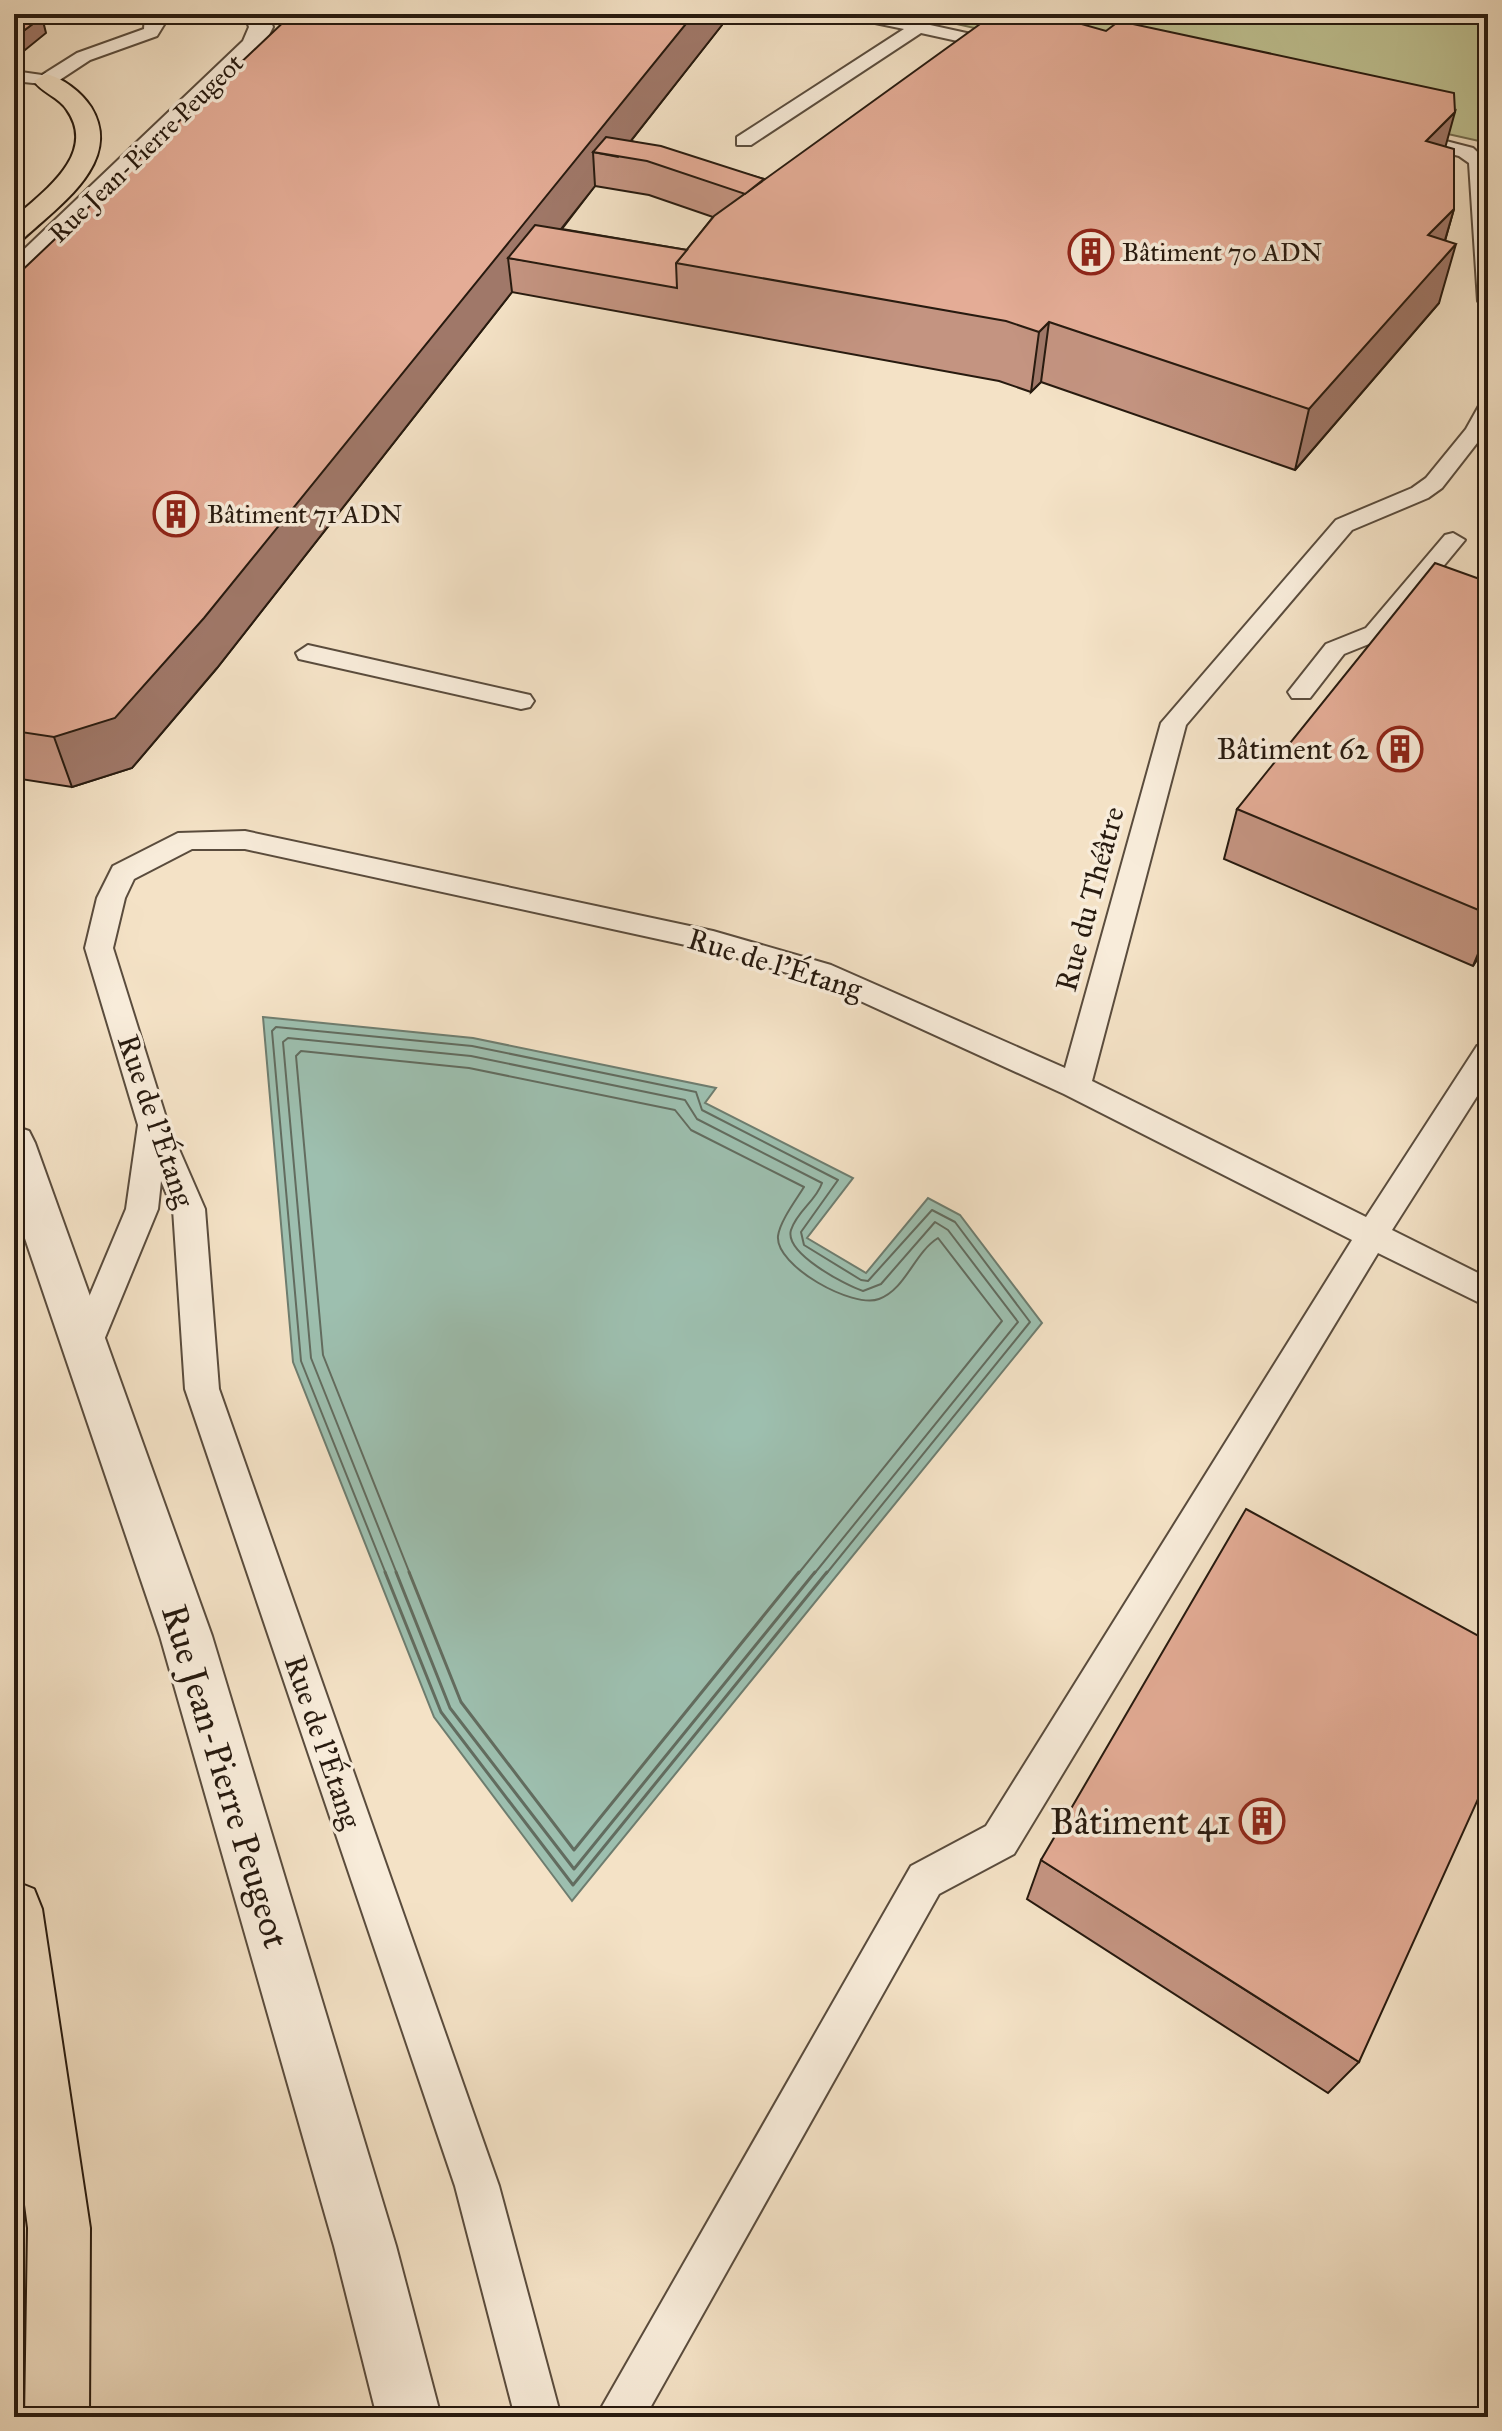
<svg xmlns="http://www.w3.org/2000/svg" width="1502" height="2431" font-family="'IM FELL Great Primer',serif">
<rect width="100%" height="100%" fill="#f4e2c6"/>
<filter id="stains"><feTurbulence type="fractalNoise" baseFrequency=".0025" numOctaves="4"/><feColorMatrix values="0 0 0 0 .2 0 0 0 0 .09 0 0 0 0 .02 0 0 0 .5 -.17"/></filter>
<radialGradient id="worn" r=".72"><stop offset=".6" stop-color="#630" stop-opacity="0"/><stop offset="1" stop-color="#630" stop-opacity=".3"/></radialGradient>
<!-- green -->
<path fill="#bfc292" stroke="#736e50" stroke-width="2" d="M912,14h576v129z"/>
<!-- water -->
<path fill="#9dbfaf" stroke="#6e7d6f" stroke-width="2" d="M263,1017l210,21 243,50 -11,15 148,75 -46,60 59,35 62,-75 32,17 82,108 -470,578 -138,-184 -141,-355z"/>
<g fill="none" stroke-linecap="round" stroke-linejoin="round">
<!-- shore-far1 -->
<g stroke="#626c5f" stroke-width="2">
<path d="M386,1574l-85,-213 -29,-330 4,-4 196,19 224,46 6,18 136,70 -37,52 3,13 57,35 7,1 64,-71 23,12 75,100 -204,252"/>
<path d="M397,1574l-86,-216 -28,-316 5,-4 183,18 214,44 12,19 125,64c-6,18 -25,28 -31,47 -7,23 54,55 72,61l18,-7 54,-62 13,8 70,92 -204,252"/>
<path d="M410,1574l-87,-219 -27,-299 5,-5 168,17 206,42 16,20 113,57c-8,13 -24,34 -26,49 -3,30 75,73 101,63 27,-10 35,-46 59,-61l64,83 -204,253"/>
</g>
<!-- shore -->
<g stroke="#626c5f" stroke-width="3">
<path d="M385,1572l56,140 132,173 254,-313"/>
<path d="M396,1572l54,136 124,161 241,-297"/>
<path d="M409,1572l52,130 113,148 225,-278"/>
</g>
<!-- lane casing -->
<g stroke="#5a4c3d" stroke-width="4">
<g id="lane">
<path d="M145,14h18l2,9 -8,13 -67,24 -38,25 -38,-4v-10l28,4 35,-22 67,-24z"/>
<path d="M848,14h32l123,27 9,5 -9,5 -82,-18 -170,112h-14v-8l167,-108 -53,-11z"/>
<path d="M1403,130l70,18 14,13 1,146 -10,-6 -9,-138 -10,-7 -63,-16v-8z"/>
<path d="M1488,402v27l-46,59 -14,10 -76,32 -166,195 -94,356 274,136 111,-171 11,-3v36l-96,151 96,48v29l-110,-54 -364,601 -75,40 -294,523h-49l315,-551 75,-40 366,-586 -288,-146 -243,-111 -108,-32 -468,-102h-53l-58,30 -9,19 -12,50 55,176 37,85 14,180 280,797 62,231h-46l-60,-231 -270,-797 -12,-180 -12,-28 -3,28 -61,148 -12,4 -12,-4 -5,-10 58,-138 12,-84 -53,-177 12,-50 16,-32 65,-33 67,-2 468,100 118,34 234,103 96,-345 175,-203 76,-32 14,-10 40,-49 14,-25z"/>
<path d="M1453,533l12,7 -81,98 -40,16 -34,44h-18l-4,-6 38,-48 40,-16 79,-93z"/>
<path d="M308,645l213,48 9,2 4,6 -4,6 -9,2 -222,-50 -3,-6z"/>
</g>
</g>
<!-- street casing -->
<g stroke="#5a4c3d" stroke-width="4">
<g id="street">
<path d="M244,14h24l5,13 -11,22 -238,231 -10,2v-23l229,-218 6,-14z"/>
<path d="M14,1126l15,5 6,12 177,493 184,610 45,171h-64l-43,-171 -174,-610 -146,-430z"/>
</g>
</g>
<!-- highway casing -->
<g stroke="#271a0f" stroke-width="4">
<g id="highway">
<path d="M46,74c17,4 35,18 45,33 33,54 -31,98 -67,131l-10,2v-22c29,-26 84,-64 53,-108 -8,-13 -25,-17 -33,-29z"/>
<path d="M14,1881l20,8 8,20 48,319 -1,189h-64l3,-189 -14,-108z"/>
</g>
</g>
<!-- lane -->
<use href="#lane" fill="#f8ecda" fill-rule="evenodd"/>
<!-- street -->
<use href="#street" fill="#f8ecda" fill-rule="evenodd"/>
<!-- highway -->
<use href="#highway" fill="#f4e2c6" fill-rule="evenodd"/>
</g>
<!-- wall -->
<g fill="#c49481" stroke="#271a0f" stroke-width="2" fill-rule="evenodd">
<path d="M722,25l-91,116 133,38 681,-32 9,62 -9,32 -6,62 -144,167 -254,-88 -10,10 -32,-11 -487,-89 -295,376 -85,100 -60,19 -58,-9v-500zM595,186l54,9 64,22 -26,33 -125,-21z"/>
<path d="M1488,582v360l-15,24 -249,-107 13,-50z"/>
<path d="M1041,1860l318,202 -31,31 -301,-194z"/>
</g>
<!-- shaded-wall -->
<g fill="#a07869" stroke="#271a0f" stroke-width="2">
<path d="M694,14h28v11l-104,132 -25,-5 2,34 -60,76 -27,-4 4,34 -295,376 -85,100 -60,19 -18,-50z"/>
<path d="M42,17l4,16 -32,26v-21z"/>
<path d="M1455,112l-16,58 -13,-29z"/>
<path d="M1454,209l-16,55 18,-20 -17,59 -144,167 14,-61 119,-174z"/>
<path d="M1049,322l-8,60 -10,10 8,-60z"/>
<path d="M1488,930v12l-15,24z"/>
</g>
<!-- building -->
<g fill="#e4ac96" stroke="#271a0f" stroke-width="2">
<path d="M14,14h12l16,3 -28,21z"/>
<path d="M292,14h402l-490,604 -89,100 -61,19 -40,-6v-453z"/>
<path d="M994,14h52l60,17 13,-10 335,72 1,19 -29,29 28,8v60l-26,26 28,9 -147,165 -260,-87 -10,10 -33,-11 -330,-58 38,-47z"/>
<path d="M606,137l55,9 103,33 -19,15 -98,-33 -54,-9z"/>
<path d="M535,225l152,25 -11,13 1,25 -169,-30z"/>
<path d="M1435,563l53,19v332l-251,-105z"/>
<path d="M1246,1509l242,132v136l-129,285 -318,-202z"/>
</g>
<!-- icons -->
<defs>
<g id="building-ring" transform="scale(2.3)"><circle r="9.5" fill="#f8ecda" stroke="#8f2418" stroke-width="1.5"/><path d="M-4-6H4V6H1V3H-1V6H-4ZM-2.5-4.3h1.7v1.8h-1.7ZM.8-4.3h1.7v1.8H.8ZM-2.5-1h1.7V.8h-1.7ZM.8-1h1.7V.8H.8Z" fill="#8f2418"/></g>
</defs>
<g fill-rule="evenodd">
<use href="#building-ring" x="1091" y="252"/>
<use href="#building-ring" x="176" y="514"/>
<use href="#building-ring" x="1400" y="749"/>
<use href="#building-ring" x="1262" y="1821"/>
</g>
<g text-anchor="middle" stroke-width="7" stroke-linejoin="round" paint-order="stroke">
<!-- far-street labels -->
<g font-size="26" fill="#271a0f" stroke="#f8ecda">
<text transform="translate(146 148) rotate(-44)" y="9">Rue Jean-Pierre Peugeot</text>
</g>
<!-- far-poi labels -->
<g font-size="26" fill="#271a0f" stroke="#f8ecda" text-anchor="start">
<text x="1122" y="261">Bâtiment 70 ADN</text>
<text x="207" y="523">Bâtiment 71 ADN</text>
</g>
<!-- poi labels -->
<g font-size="30" fill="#271a0f" stroke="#f8ecda" text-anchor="end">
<text x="1369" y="759">Bâtiment 62</text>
</g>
<!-- street labels -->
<g font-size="30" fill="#271a0f" stroke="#f8ecda">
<text transform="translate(1090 899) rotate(-75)" y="10">Rue du Théâtre</text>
<text transform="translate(775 964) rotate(17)" y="10">Rue de l'Étang</text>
<text transform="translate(156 1121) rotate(71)" y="10">Rue de l'Étang</text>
<text transform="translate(323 1742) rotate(71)" y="10">Rue de l'Étang</text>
</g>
<!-- near-street labels -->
<g font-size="36" fill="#271a0f" stroke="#f8ecda">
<text transform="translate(226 1776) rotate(73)" y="13">Rue Jean-Pierre Peugeot</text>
</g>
<!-- near-poi labels -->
<g font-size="36" fill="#271a0f" stroke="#f8ecda" text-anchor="end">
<text x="1231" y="1834">Bâtiment 41</text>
</g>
</g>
<!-- margin -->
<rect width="1502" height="2431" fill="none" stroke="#f4e2c6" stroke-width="48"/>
<rect x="16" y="16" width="1470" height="2399" fill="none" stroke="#271a0f" stroke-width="4"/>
<rect x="24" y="24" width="1454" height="2383" fill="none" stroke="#271a0f" stroke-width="2"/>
<rect width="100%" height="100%" filter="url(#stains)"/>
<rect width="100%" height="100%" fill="url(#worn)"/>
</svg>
